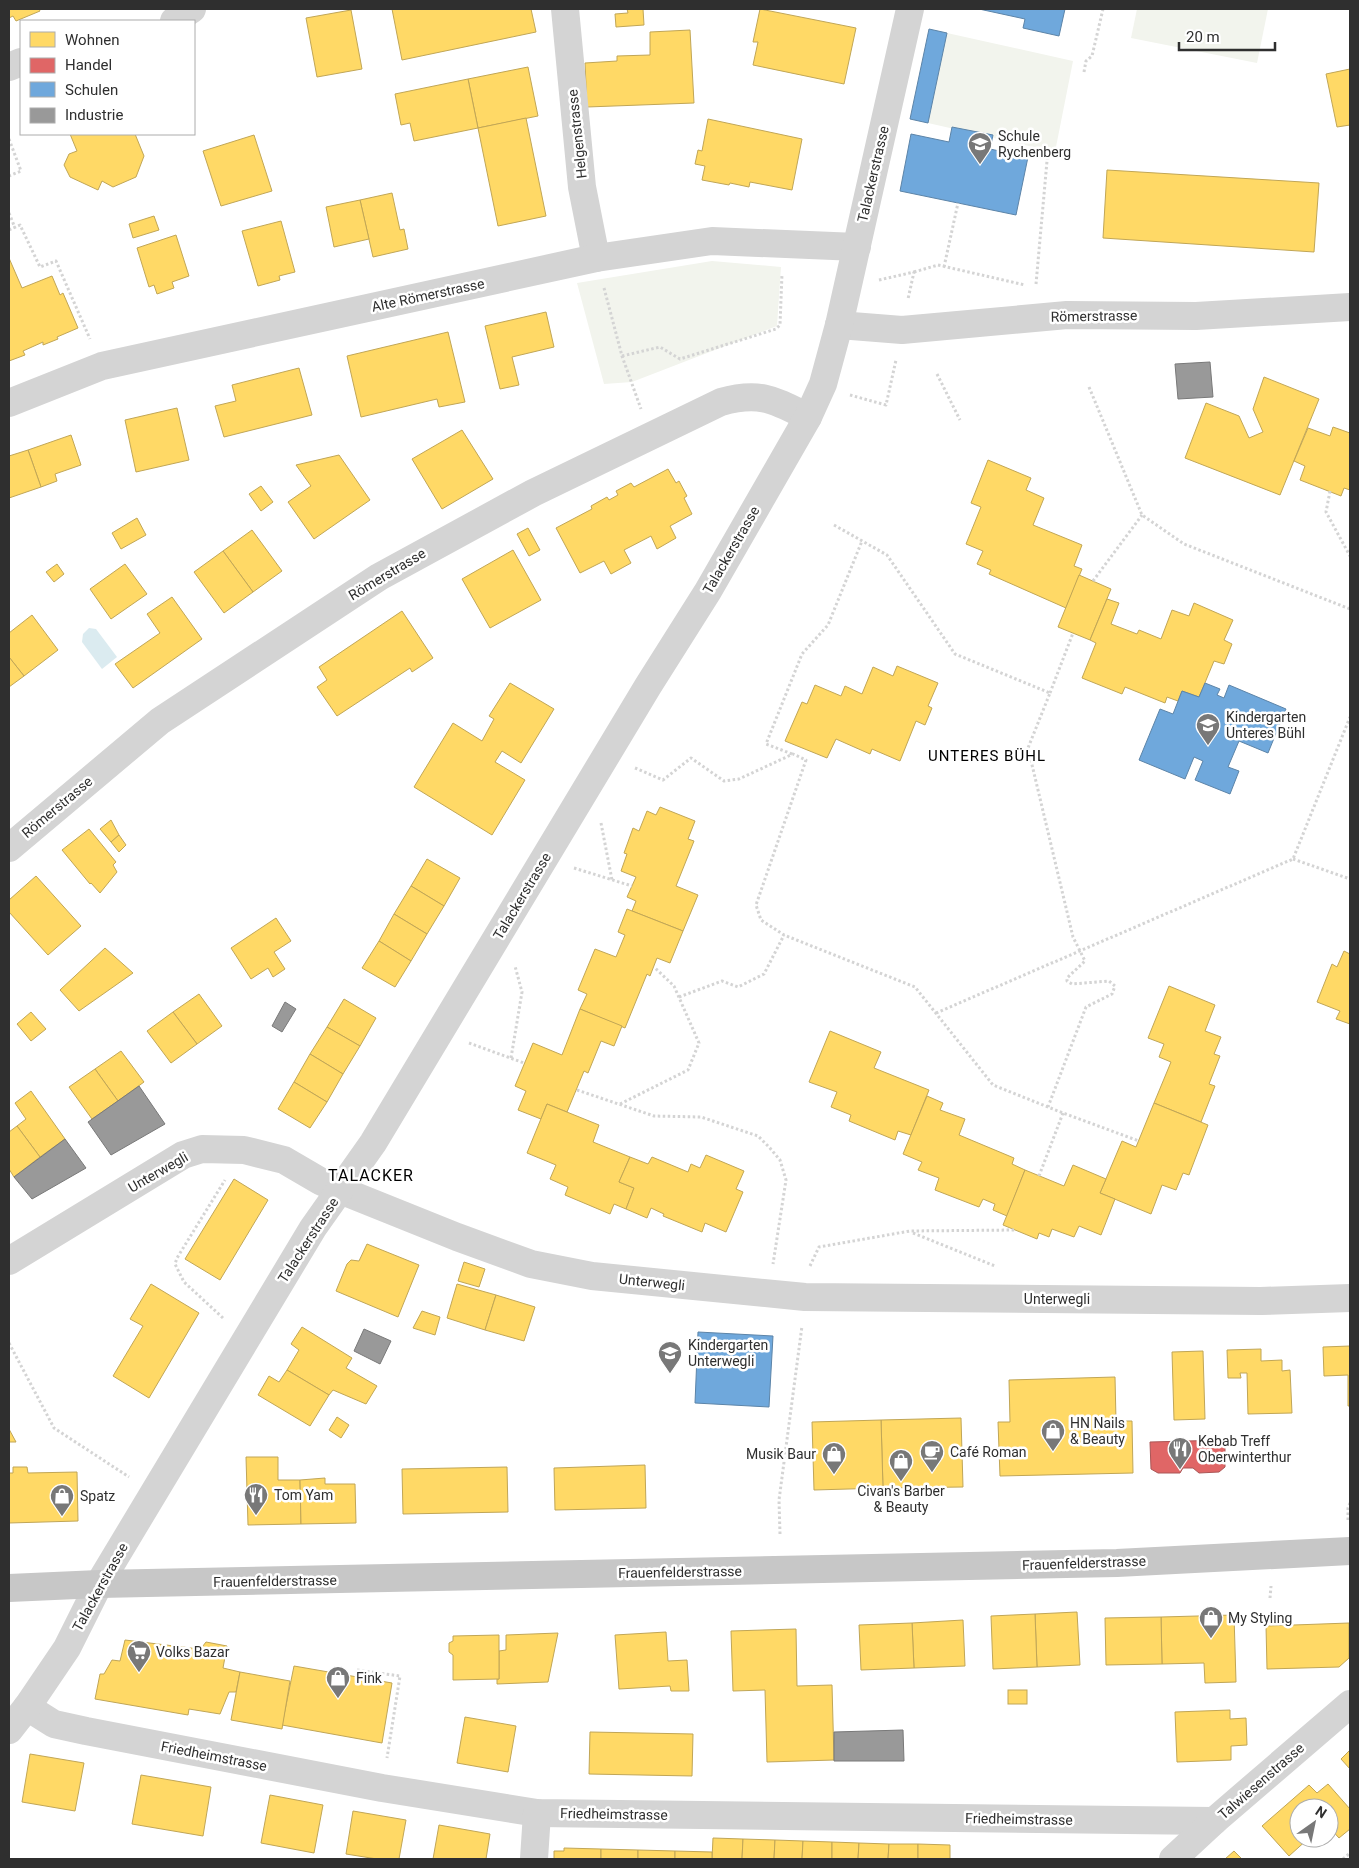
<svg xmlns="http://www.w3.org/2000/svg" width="1359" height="1868" font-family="Roboto,sans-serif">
<rect width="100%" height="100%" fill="#fff"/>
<!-- green -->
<g fill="#f2f4ed">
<path d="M1137,9h131l-11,54 -126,-25z"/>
<path d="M947,33l126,28 -18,91 -127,-29z"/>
<path d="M712,261l69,6 -4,59 -145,56 -28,2 -27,-101z"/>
</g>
<!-- water -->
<path fill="#dbebf0" d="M89,628l7,1 21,28 -15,12 -20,-27 1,-8z"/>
<!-- homes -->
<g fill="#ffd966" stroke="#c1a656">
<path d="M9,9h30l1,2 -24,10 -3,-5 -4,2z"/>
<path d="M392,9h139l5,23 -134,28z"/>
<path d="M627,9h16l1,16 -28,2 -1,-13 13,-1z"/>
<path d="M760,9l96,19 -12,56 -91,-19 5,-23h-5z"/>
<path d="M351,10l11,59 -45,8 -11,-59z"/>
<path d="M690,30l4,73 -107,4 -2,-44 32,-2v-5l33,-1v-23z"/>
<path d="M528,67l10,49 -60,12 -10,-49z"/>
<path d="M1350,69v56l-13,2 -11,-53z"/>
<path d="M468,79l10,49 -64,13 -4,-18 -9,2 -6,-31z"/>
<path d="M526,118l20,98 -48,10 -20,-98z"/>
<path d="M708,119l94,20 -10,51 -42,-8 -1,5 -19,-4 -1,2 -27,-5 3,-14 -10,-2 3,-14 4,1z"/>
<path d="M70,134h65l9,22 -8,21 -23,10 -11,-6 -4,9 -28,-13 -6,-12 5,-11 8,-3z"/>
<path d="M254,135l18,56 -51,15 -18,-55z"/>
<path d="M1107,170l212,13 -5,69 -211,-14z"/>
<path d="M392,193l8,37 4,-1 4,20 -35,8 -13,-57z"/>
<path d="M360,200l9,39 -35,8 -8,-40z"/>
<path d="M154,216l5,14 -26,8 -4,-14z"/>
<path d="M281,221l14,51 -16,4 1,4 -22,6 -16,-55z"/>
<path d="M176,235l13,41 -17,6 2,6 -17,6 -3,-9 -5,2 -12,-39z"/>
<path d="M9,258l13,30 30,-12 8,19 3,-2 15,35 -21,9 1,2 -15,6v-3l-20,9 2,4 -16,6z"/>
<path d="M546,312l8,35 -42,10 7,28 -19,4 -15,-63z"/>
<path d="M448,332l17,70 -26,5 -2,-8 -76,18 -14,-61z"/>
<path d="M299,368l13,47 -88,22 -9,-31 21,-5 -4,-16z"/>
<path d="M1264,377l55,22 -39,96 -95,-37 21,-55 33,13 10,22 14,-6 -10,-23z"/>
<path d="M177,408l12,52 -53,12 -11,-52z"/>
<path d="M1333,427l17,6v57l-6,-2 -3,8 -41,-16 5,-14 -11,-5 14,-33 22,8z"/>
<path d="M462,430l31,49 -51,30 -30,-50z"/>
<path d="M71,435l10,30 -26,9 2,7 -16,6 -13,-37z"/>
<path d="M28,450l13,37 -32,11v-42z"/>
<path d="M339,455l31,45 -56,39 -26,-37 23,-16 -15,-21z"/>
<path d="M988,460l43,18 -5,12 18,8 -11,27 49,20 -8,21 8,3 -16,39 -77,-34 2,-4 -14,-6 6,-13 -17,-7 15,-37 -10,-4z"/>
<path d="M668,469l8,14 3,-2 8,15 -3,2 8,16 -22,12 6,12 -19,11 -6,-13 -27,14 7,13 -20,11 -7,-13 -24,12 -24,-45 36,-19 -1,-3 16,-9 2,3 9,-5 -2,-4 15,-8 3,4z"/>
<path d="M261,486l12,16 -12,9 -12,-17z"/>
<path d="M137,518l9,17 -25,14 -9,-16z"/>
<path d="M528,528l12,22 -11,6 -12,-22z"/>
<path d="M252,530l30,41 -29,21 -30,-41z"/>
<path d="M513,550l28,50 -51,28 -28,-49z"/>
<path d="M223,551l30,41 -29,21 -30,-41z"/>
<path d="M57,564l7,10 -10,8 -8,-10z"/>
<path d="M125,564l22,30 -36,25 -21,-30z"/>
<path d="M1079,575l32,14 -21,51 -32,-13z"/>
<path d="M172,597l30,42 -69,49 -18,-24 45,-31 -13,-19z"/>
<path d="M1107,599l12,4 -8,21 26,10 2,-4 22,9 11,-29 17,6 5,-13 39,17 -9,20 8,4 -8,20 -10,-3 -15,36 -17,-6 -4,10 -11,-4 -2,6 -40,-16 -3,7 -40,-16 14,-35 -6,-3z"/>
<path d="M402,611l31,47 -21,14 -2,-4 -73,48 -20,-29 10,-7 -8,-13z"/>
<path d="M32,615l26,35 -34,26 -15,-19v-24z"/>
<path d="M9,657l15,19 -15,11z"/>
<path d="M897,666l41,17 -10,23 4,2 -7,17 -9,-4 -16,40 -28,-12 -2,5 -34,-15 -9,19 -42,-17 17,-39 5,2 8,-19 26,11 4,-10 17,8 11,-27 20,9z"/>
<path d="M510,683l44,26 -33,54 -19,-12 -7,11 30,18 -33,55 -78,-48 39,-64 29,18 12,-22 -5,-3z"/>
<path d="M660,807l35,14 -7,18 6,2 -18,45 22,9 -15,36 -51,-20 4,-10 -9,-4 9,-20 -15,-6 6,-17 -3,-1 9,-25 6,3 8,-20 9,4z"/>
<path d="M111,820l8,15 -8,7 -11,-13z"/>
<path d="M89,829l27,33 -3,3 4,7 -17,21 -9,-10 -1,1 -28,-34z"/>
<path d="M119,835l7,10 -7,7 -8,-10z"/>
<path d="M427,859l33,19 -16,28 -33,-20z"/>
<path d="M36,876l45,50 -33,29 -39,-43v-12z"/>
<path d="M411,886l33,20 -17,28 -33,-20z"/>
<path d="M627,909l56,22 -13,32 -13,-5 -7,18 -3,-2 -22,54 -45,-19 7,-15 -9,-4 17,-41 21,8 9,-22 -7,-3z"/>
<path d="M394,914l33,20 -16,27 -32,-20z"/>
<path d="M276,918l15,23 -17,11 11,17 -12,8 -5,-9 -17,11 -20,-31z"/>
<path d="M379,941l32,20 -16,26 -33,-19z"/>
<path d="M105,948l28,25 -54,38 -19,-21z"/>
<path d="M1344,951l6,3v70l-14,-5 4,-8 -23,-9 15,-38 5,3z"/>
<path d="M1169,986l46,19 -10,26 16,6 -7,17 6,2 -11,28 6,2 -14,36 -47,-19 17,-41 -12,-5 5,-13 -16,-6z"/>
<path d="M199,994l23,32 -25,18 -24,-32z"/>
<path d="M344,999l32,19 -16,28 -33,-19z"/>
<path d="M580,1009l42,17 -8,20 -13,-5 -13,32 -4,-2 -17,41 -20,-8 -6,15 -23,-9 8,-19 -11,-5 18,-43 29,12z"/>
<path d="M31,1012l15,17 -15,12 -14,-17z"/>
<path d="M173,1012l24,32 -26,19 -24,-32z"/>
<path d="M327,1027l33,19 -17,28 -33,-20z"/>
<path d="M830,1031l51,21 -7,16 55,22 -18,45 -13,-4 -3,9 -46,-19 2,-6 -20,-8 6,-15 -28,-10z"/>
<path d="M121,1051l23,31 -26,19 -23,-32z"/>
<path d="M310,1054l33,20 -16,28 -33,-20z"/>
<path d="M95,1069l23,32 -26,18 -23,-32z"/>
<path d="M294,1082l33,20 -17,26 -32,-19z"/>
<path d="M31,1091l34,48 -25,18 -23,-31 9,-7 -11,-16z"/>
<path d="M927,1096l16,7 -3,7 25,9 -6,16 55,23 -2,6 13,6 -18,46 -14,-6 2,-6 -12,-5 -4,8 -44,-17 4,-12 -21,-8 4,-8 -19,-8z"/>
<path d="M1154,1103l54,22 -19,50 -6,-2 -7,17 -14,-5 -11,29 -51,-21 22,-52 14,6z"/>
<path d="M547,1104l52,21 -6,17 37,15 -11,25 15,6 -8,21 -12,-5 -4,10 -45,-19 3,-8 -18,-8 6,-14 -29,-12z"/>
<path d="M17,1126l23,31 -26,20 -5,-8v-37z"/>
<path d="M706,1155l38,16 -8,18 7,3 -17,40 -21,-9 -3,9 -39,-16 1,-2 -13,-6 -4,10 -21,-9 8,-21 -15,-6 11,-25 18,7 4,-7 36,15 3,-8 9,4z"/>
<path d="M1073,1165l33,14 -6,14 15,6 -14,36 -22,-9 -5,11 -22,-8 -3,8 -10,-4 -2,6 -34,-14 22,-55 39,16z"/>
<path d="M234,1179l34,21 -48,80 -35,-21z"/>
<path d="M367,1244l52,21 -21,52 -62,-26 11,-27 4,-4 8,1z"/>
<path d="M464,1262l21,7 -6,18 -21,-6z"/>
<path d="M151,1284l48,29 -50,85 -36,-22 30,-50 -13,-7z"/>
<path d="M457,1284l39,11 -11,35 -38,-12z"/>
<path d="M496,1295l39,12 -11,34 -39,-11z"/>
<path d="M422,1311l18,6 -5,18 -22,-7z"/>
<path d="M302,1327l50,31 -6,10 31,18 -11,18 -33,-14 -4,5 -42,-25 12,-20 -8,-6z"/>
<path d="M1350,1346v60h-2v-31l-24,1 -1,-29z"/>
<path d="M1261,1349v12l21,-1v11l8,-1 2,43 -44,1 -1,-41h-7l1,5h-13l-1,-28z"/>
<path d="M1203,1351l2,68 -31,1 -2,-68z"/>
<path d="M287,1370l42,25 -19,31 -52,-31 11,-19 10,6z"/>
<path d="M1115,1377l1,44h16l1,52 -133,3 -2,-54h12l-1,-42z"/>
<path d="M337,1417l12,8 -8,13 -12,-8z"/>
<path d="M961,1418l2,69 -80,1 -2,-68z"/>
<path d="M881,1420l2,68 -69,2 -2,-68z"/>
<path d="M9,1429l7,13h-7z"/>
<path d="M246,1457h32v23h22l1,44 -53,1z"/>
<path d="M645,1465l1,43 -91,2 -1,-42z"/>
<path d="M13,1467h14l1,6 49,-1 1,49 -69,2v-50h4z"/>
<path d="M507,1467l1,45 -105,2 -1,-45z"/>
<path d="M325,1478v6h30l1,39 -55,1 -1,-44z"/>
<path d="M1077,1612l3,53 -43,2 -2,-53z"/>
<path d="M1035,1614l2,53 -44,2 -2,-53z"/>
<path d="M1234,1615l2,67 -31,1 -1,-20 -42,1 -1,-47z"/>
<path d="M1161,1617l1,47 -56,1 -1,-47z"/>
<path d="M963,1620l2,46 -51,2 -2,-45z"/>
<path d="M912,1623l2,45 -53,2 -2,-45z"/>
<path d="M1349,1623v35l-10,9 -72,2 -1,-43z"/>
<path d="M796,1629l1,57 35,-1 2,75 -67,2 -2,-72 -32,1 -2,-60z"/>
<path d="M666,1632l2,29 19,-1 2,31h-18l-1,-5 -51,3 -4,-54z"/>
<path d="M558,1633l-10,49 -51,2v-5h2v-28l7,-1v-15z"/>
<path d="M499,1635v44l-46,1v-25l-4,-3v-9l4,-2v-5z"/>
<path d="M125,1640l74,9v2l7,-9 21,4 -4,22 17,4 -4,20h-7l-9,22 -31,-5 -1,6 -93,-16 5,-25h4l8,-14 8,1z"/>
<path d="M294,1666l98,17 -10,60 -100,-18z"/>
<path d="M240,1672l50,9 -8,48 -51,-9z"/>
<rect x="1008" y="1690" width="19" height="14"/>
<path d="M1230,1710v9l16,-1 1,27 -16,1v14l-54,2 -2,-50z"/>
<path d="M465,1717l51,9 -8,46 -51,-9z"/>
<path d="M590,1732l103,2 -1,42 -103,-2z"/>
<path d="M1350,1750v19l-9,-10z"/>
<path d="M30,1754l54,9 -9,48 -53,-9z"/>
<path d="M141,1775l70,12 -8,49 -71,-12z"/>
<path d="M1328,1784l22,25v20l-11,9 -10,-11v-19h-30v30h10l-20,18 -27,-30 47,-41 8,8z"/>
<path d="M270,1795l53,10 -9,48 -53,-10z"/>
<path d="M353,1811l53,9 -7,39h-22l-31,-5z"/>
<path d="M439,1825l51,9 -4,25h-53z"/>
<path d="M713,1838l30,1 -1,20h-30z"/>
<path d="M743,1839l32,1 -1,19h-32z"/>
<path d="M775,1840l28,1 -1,18h-28z"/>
<path d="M803,1841l29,1v17h-30z"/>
<path d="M832,1842l27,1 -1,16h-26z"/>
<path d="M859,1843l30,1 -1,15h-30z"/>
<path d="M889,1844h29v15h-30z"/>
<path d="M918,1844l32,1v14h-32z"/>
<path d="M564,1848l37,1v10h-47v-8h10z"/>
<path d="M601,1849l37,1v9h-37z"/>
<path d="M638,1850l37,1v8h-37z"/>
<path d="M675,1851l37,1v7h-37z"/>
<path d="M1234,1851l8,8h-17z"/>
</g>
<!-- shops -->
<path fill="#e06666" stroke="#ab5656" d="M1225,1440v27l-6,5 -20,1 -6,-5h-10l-3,5h-22l-7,-4 -1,-27z"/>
<!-- schools -->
<g fill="#6fa8dc" stroke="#5c84a8">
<path d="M979,9h86l-6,27 -36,-8 2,-9z"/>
<path d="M929,29l18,4 -19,90 -18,-4z"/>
<path d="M952,127l41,8 -3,14 38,8 -12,58 -116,-24 11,-57 38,8z"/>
<path d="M1205,683l15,6 -3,6 7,3 5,-13 57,24 -18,44 -29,-12 -11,26 11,4 -9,23 -35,-14 8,-19 -9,-4 -9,22 -46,-19 21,-51 13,5 9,-23 17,6z"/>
<path d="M698,1332l75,4 -4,71 -74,-4z"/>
</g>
<!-- industry -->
<g fill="#999" stroke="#797979">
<path d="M1210,362l3,35 -35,2 -3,-35z"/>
<path d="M285,1002l11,7 -14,23 -10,-6z"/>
<path d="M139,1086l26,38 -54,31 -23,-33z"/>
<path d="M65,1139l21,29 -54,31 -18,-22z"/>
<path d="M364,1329l27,12 -11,23 -26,-13z"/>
<path d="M903,1730l1,31h-70v-29z"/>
</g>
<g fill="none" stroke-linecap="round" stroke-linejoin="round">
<!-- path -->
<g stroke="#d4d4d4" stroke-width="3" stroke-dasharray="2.5 2.5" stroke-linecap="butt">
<path d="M1084,72l2,-11 6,-5 11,-47"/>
<path d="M9,139l12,32 -12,5"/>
<path d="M9,213l6,15"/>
<path d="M9,230l11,-5 20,42 16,-6 34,78"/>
<path d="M944,267l14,-64"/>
<path d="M914,272l24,-7 87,20"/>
<path d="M879,280l35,-8 -6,27"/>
<path d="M1036,284l12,-134"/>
<path d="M604,288l18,68 19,53"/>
<path d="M622,356l38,-9 20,12 96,-30 4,-4 2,-51"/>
<path d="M937,374l23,46"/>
<path d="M1089,387l53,128 42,29 166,65"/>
<path d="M850,395l36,10 10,-45"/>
<path d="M1330,491l-4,21 24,44"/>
<path d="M834,525l53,30 68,99 95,39 -22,55 45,189 12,24 -18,17v3l5,3 37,-3 6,5 -3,8 -26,13 -38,100"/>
<path d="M1093,581l49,-66"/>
<path d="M1050,693l23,-60"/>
<path d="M792,754l-26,-10 36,-90 26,-29 34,-84"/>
<path d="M635,768l28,12 28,-22 33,23 15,-2 54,-25 13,6 -50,145 5,15 23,15 131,52 78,98 70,28 76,28"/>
<path d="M601,823l11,57"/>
<path d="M1293,859l57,20"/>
<path d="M574,868l58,18"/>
<path d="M679,997l43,-16 16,6 26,-13 20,-39"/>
<path d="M936,1013l357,-154 57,-142"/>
<path d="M469,1043l55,20"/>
<path d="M511,1058l11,-66 -7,-26"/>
<path d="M577,1090l77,26 47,1 57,19 11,11 11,13 6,20 -13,84"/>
<path d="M620,1104l68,-34 11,-27 -25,-57 -20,-19"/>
<path d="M1039,1176l24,-63"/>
<path d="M913,1233l82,33"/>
<path d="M810,1266l9,-19 91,-16 106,-1"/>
<path d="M223,1318l-39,-36 -9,-18 2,-6 48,-78"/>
<path d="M9,1343l45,85 75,49"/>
<path d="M1348,1520v-12l2,-5"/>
<path d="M780,1534l-1,-34 23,-174"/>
<path d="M1270,1598l1,-12"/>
<path d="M357,1670l43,6 -13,82"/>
<path d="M1343,1859l7,-6"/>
</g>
<!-- minor -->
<g stroke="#d4d4d4" stroke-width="28">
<path d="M565,9l17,178 14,71"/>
<path d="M174,21l18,-12"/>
<path d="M9,67l12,-5"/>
<path d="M839,325l63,5 165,-15 129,1 154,-9"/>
<path d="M9,403l93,-37 494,-108 116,-17 145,6"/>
<path d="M9,848l151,-127 219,-144 154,-84 188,-91c39,-11 53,-2 87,15"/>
<path d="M9,1261l174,-106 19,-6 42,1 40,10 36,21 20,9 117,47 74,27 61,12 213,21 456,4 89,-3"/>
<path d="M27,1707l27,17 32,7 296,57 155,25 677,8"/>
<path d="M9,1730l18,-23 40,-59 32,-64 214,-356 60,-85 275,-457 60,-95 100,-174 15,-33 16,-59 71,-316"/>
<path d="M534,1859l3,-46"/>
<path d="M1173,1859l41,-38 136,-117"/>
</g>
<!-- primary -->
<path stroke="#c7c7c7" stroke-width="28" d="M9,1588l90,-4 1018,-21 233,-12"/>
</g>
<!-- icons -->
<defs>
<g id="school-pin" transform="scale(1.25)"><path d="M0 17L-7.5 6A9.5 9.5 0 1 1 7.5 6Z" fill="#787878" stroke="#fff"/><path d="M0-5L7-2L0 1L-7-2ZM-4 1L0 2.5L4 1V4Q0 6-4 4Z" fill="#fff"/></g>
<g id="shop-pin" transform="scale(1.25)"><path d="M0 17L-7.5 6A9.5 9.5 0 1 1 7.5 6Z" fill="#787878" stroke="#fff"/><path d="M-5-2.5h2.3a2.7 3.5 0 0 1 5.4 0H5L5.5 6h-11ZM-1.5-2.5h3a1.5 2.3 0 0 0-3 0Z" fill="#fff"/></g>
<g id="restaurant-pin" transform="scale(1.25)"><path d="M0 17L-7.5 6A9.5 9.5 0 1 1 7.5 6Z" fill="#787878" stroke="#fff"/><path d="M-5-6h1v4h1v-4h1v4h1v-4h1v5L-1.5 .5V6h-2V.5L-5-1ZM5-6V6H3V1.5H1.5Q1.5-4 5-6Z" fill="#fff"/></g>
<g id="cafe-pin" transform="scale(1.25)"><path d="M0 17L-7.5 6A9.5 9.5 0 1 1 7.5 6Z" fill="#787878" stroke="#fff"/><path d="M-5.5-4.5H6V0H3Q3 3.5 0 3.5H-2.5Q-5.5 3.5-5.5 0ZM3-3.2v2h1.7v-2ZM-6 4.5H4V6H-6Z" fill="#fff"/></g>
<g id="supermarket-pin" transform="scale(1.25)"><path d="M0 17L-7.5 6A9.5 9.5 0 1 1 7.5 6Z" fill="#787878" stroke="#fff"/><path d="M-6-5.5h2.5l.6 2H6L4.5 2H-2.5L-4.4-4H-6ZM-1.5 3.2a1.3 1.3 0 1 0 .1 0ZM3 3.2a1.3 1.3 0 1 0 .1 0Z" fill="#fff"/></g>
</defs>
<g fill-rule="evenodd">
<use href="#school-pin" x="980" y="144"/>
<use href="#school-pin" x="1208" y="725"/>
<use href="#school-pin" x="670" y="1353"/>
<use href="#shop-pin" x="1053" y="1431"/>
<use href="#restaurant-pin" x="1180" y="1449"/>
<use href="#cafe-pin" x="932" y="1452"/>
<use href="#shop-pin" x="834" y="1454"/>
<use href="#shop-pin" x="901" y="1461"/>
<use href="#restaurant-pin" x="256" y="1495"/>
<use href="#shop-pin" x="62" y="1496"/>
<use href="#shop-pin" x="1211" y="1618"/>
<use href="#supermarket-pin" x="139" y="1652"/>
<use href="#shop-pin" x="338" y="1678"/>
</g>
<g text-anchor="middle" stroke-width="5" stroke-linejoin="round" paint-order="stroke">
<!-- street labels -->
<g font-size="14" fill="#2f2f2f" stroke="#fff">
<text transform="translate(577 134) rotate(-96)" y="5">Helgenstrasse</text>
<text transform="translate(873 174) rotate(-77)" y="5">Talackerstrasse</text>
<text transform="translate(428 295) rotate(-12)" y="5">Alte Römerstrasse</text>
<text transform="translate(1094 316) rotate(-1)" y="5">Römerstrasse</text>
<text transform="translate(731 550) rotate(-60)" y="5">Talackerstrasse</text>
<text transform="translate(387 574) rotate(-31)" y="5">Römerstrasse</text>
<text transform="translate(57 807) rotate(-40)" y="5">Römerstrasse</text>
<text transform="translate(522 896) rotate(-59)" y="5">Talackerstrasse</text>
<text transform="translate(158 1172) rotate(-30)" y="5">Unterwegli</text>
<text transform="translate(308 1240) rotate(-57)" y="5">Talackerstrasse</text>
<text transform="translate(652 1282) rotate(6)" y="5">Unterwegli</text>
<text x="1057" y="1304">Unterwegli</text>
<text transform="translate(1084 1563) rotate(-2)" y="5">Frauenfelderstrasse</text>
<text transform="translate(680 1572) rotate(-1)" y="5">Frauenfelderstrasse</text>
<text transform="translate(275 1581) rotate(-1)" y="5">Frauenfelderstrasse</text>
<text transform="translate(100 1587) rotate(-61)" y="5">Talackerstrasse</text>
<text transform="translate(214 1756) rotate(11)" y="5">Friedheimstrasse</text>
<text transform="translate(1261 1781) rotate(-41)" y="5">Talwiesenstrasse</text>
<text transform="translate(614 1814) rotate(1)" y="5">Friedheimstrasse</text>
<text transform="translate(1019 1819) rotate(1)" y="5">Friedheimstrasse</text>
</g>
<!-- poi labels -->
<g font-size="14" fill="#2f2f2f" stroke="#fff" text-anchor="start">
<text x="998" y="141">Schule<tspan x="998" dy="16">Rychenberg</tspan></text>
<text x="1226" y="722">Kindergarten<tspan x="1226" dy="16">Unteres Bühl</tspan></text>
<text x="688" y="1350">Kindergarten<tspan x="688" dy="16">Unterwegli</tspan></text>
<text x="1070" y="1428">HN Nails<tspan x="1070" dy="16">&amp; Beauty</tspan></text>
<text x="1198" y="1446">Kebab Treff<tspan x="1198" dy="16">Oberwinterthur</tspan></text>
<text x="950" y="1457">Café Roman</text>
<text x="816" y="1459" text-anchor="end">Musik Baur</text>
<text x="901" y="1496" text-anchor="middle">Civan's Barber<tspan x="901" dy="16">&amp; Beauty</tspan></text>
<text x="274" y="1500">Tom Yam</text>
<text x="80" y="1501">Spatz</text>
<text x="1228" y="1623">My Styling</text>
<text x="156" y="1657">Volks Bazar</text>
<text x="356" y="1683">Fink</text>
</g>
<!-- neighbourhood labels -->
<g font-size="15" letter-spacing="1" fill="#000" stroke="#fff">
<text x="987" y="761">UNTERES BÜHL</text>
</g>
<!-- quarter labels -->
<g font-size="16" letter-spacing="1" fill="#000" stroke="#fff">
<text x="371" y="1181">TALACKER</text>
</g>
</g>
<!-- border -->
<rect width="1359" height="1868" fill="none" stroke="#2f2f2f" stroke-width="20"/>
<!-- legend -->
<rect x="20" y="20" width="175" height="115" fill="#ffffff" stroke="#acacac"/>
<rect x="30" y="32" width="25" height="15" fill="#ffd966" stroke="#acacac"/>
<text x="65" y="45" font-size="15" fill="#2f2f2f">Wohnen</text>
<rect x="30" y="58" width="25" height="15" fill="#e06666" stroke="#acacac"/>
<text x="65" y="70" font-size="15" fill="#2f2f2f">Handel</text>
<rect x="30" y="82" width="25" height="15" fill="#6fa8dc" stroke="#acacac"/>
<text x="65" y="95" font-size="15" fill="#2f2f2f">Schulen</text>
<rect x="30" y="108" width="25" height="15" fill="#999999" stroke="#acacac"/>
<text x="65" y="120" font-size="15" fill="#2f2f2f">Industrie</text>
<!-- north arrow -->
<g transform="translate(1314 1823) rotate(33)"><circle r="24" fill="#ffffff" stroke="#acacac"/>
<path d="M0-4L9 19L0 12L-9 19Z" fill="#787878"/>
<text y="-8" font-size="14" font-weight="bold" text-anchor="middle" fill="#2f2f2f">N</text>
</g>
<!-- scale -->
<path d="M1179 42v8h96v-8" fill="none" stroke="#2f2f2f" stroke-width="2.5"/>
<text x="1186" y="42" font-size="15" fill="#2f2f2f" stroke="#ffffff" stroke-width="4" paint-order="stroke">20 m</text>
</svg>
